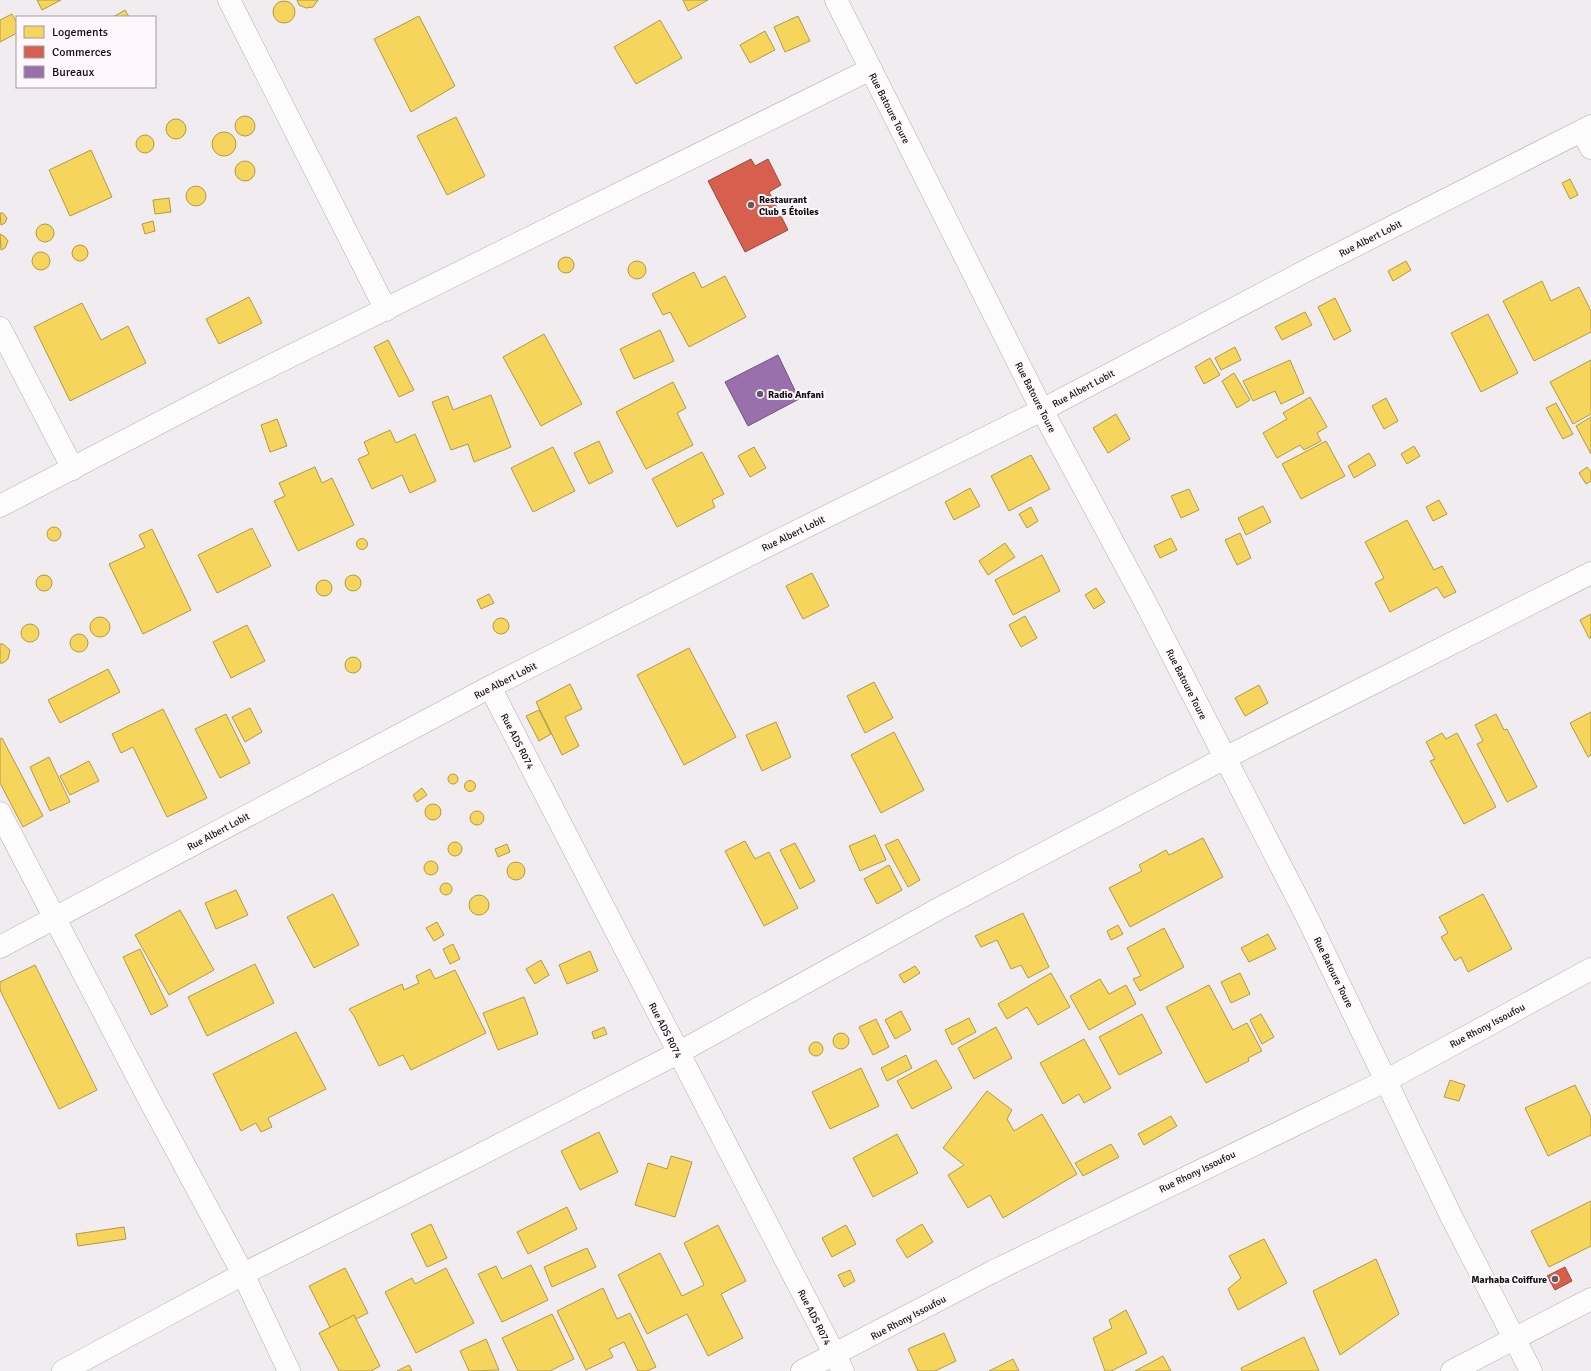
<svg xmlns="http://www.w3.org/2000/svg" width="1591" height="1371" font-family="Signika,sans-serif">
<rect width="100%" height="100%" fill="#f1ecef"/>
<!-- homes -->
<g fill="#f6d55c" stroke="#b29a46">
<path d="M37,0h24l-19,10z"/>
<path d="M297,0h21l-5,7 -7,1 -7,-3z"/>
<path d="M683,0h25l-20,11z"/>
<circle cx="284" cy="12" r="11"/>
<path d="M125,10l4,7h-16z"/>
<path d="M12,14l5,9v10l-17,9v-22z"/>
<path d="M419,16l36,70 -44,26 -37,-73z"/>
<path d="M798,16l12,25 -25,11 -11,-25z"/>
<path d="M660,20l22,38 -46,26 -22,-37z"/>
<path d="M765,31l10,19 -25,13 -10,-18z"/>
<circle cx="245" cy="126" r="10"/>
<path d="M456,117l29,59 -38,19 -30,-59z"/>
<circle cx="176" cy="129" r="10"/>
<circle cx="224" cy="144" r="12"/>
<circle cx="145" cy="144" r="9"/>
<path d="M91,150l21,47 -42,19 -21,-46z"/>
<circle cx="245" cy="171" r="10"/>
<path d="M1570,179l8,16 -8,4 -8,-16z"/>
<circle cx="196" cy="196" r="10"/>
<path d="M169,198l2,14 -16,2 -2,-14z"/>
<path d="M0,213h3l4,5 -2,5 -4,2z"/>
<path d="M153,221l2,10 -10,3 -3,-10z"/>
<circle cx="45" cy="233" r="9"/>
<path d="M0,234l5,3 3,4 -3,7 -4,2z"/>
<circle cx="80" cy="253" r="8"/>
<circle cx="41" cy="261" r="9"/>
<circle cx="566" cy="265" r="8"/>
<path d="M1406,261l5,9 -18,11 -5,-10z"/>
<circle cx="637" cy="270" r="9"/>
<path d="M694,272l8,16 23,-12 21,41 -57,30 -19,-35 -7,3 -11,-21z"/>
<path d="M1542,281l9,20 28,-14 12,24v21l-57,29 -31,-60z"/>
<path d="M249,297l13,26 -43,21 -13,-25z"/>
<path d="M1335,298l16,33 -17,9 -16,-33z"/>
<path d="M82,303l19,37 27,-14 18,37 -76,38 -36,-74z"/>
<path d="M1305,312l7,13 -30,15 -7,-13z"/>
<path d="M1488,314l30,59 -37,19 -30,-59z"/>
<path d="M660,330l14,31 -40,18 -14,-30z"/>
<path d="M544,334l38,70 -41,22 -38,-69z"/>
<path d="M388,340l26,50 -15,7 -25,-50z"/>
<path d="M1235,347l6,13 -20,10 -6,-12z"/>
<path d="M1210,358l10,17 -16,9 -9,-17z"/>
<path d="M1290,360l14,33 -23,11 -6,-13 -22,10 -10,-20z"/>
<path d="M1591,360v54l-18,10 -23,-42z"/>
<path d="M1234,373l16,27 -13,8 -15,-27z"/>
<path d="M673,382l13,26 -9,5 16,32 -47,24 -30,-57z"/>
<path d="M491,395l20,52 -37,15 -6,-18 -17,6 -19,-48 16,-6 5,14z"/>
<path d="M1310,397l17,30 -10,6 4,8 -17,9 -4,-5 -23,13 -14,-25 24,-14 -4,-6z"/>
<path d="M1386,398l12,23 -14,8 -12,-23z"/>
<path d="M1556,403l17,31 -10,5 -17,-31z"/>
<path d="M1116,414l14,25 -22,14 -15,-25z"/>
<path d="M1591,417v37l-15,-28z"/>
<path d="M277,419l10,27 -17,6 -9,-27z"/>
<path d="M390,430l6,13 19,-9 21,47 -26,12 -8,-18 -30,14 -14,-30 11,-5 -5,-12z"/>
<path d="M599,441l14,31 -24,12 -15,-31z"/>
<path d="M1326,441l19,35 -44,23 -19,-35z"/>
<path d="M1414,446l6,10 -13,8 -6,-10z"/>
<path d="M553,447l22,44 -42,21 -22,-44z"/>
<path d="M754,447l12,21 -16,9 -12,-21z"/>
<path d="M702,452l22,42 -12,6 3,7 -38,20 -25,-48z"/>
<path d="M1369,453l7,12 -22,13 -6,-12z"/>
<path d="M1031,455l19,34 -41,22 -18,-35z"/>
<path d="M315,467l7,16 10,-5 22,47 -56,26 -24,-50 11,-5 -6,-13z"/>
<path d="M1587,467l4,5v9l-5,3 -7,-11z"/>
<path d="M970,488l10,18 -26,14 -9,-18z"/>
<path d="M1189,489l10,21 -18,8 -10,-22z"/>
<path d="M1439,500l8,14 -14,7 -7,-14z"/>
<path d="M1263,506l8,16 -25,13 -8,-17z"/>
<path d="M1031,507l7,14 -11,7 -8,-14z"/>
<path d="M1407,520l27,50 8,-4 14,26 -12,6 -7,-11 -47,25 -15,-29 9,-5 -19,-36z"/>
<circle cx="54" cy="534" r="7"/>
<path d="M252,528l19,38 -54,27 -19,-38z"/>
<path d="M152,529l39,81 -48,24 -34,-70 36,-17 -6,-12z"/>
<path d="M1240,533l11,25 -14,7 -12,-25z"/>
<path d="M1171,538l6,12 -17,8 -6,-12z"/>
<circle cx="362" cy="544" r="5.5"/>
<path d="M1005,543l10,14 -27,18 -9,-14z"/>
<path d="M1042,555l18,36 -47,24 -18,-35z"/>
<path d="M812,573l17,33 -26,13 -17,-33z"/>
<circle cx="44" cy="583" r="8"/>
<circle cx="353" cy="583" r="8"/>
<circle cx="324" cy="588" r="8"/>
<path d="M1096,588l9,14 -11,7 -9,-14z"/>
<path d="M489,594l5,9 -13,6 -4,-9z"/>
<path d="M1591,614v24h-2l-9,-18z"/>
<path d="M1025,616l12,22 -16,9 -12,-22z"/>
<circle cx="100" cy="627" r="10"/>
<circle cx="501" cy="626" r="8"/>
<circle cx="30" cy="633" r="9"/>
<path d="M247,625l18,36 -34,17 -18,-36z"/>
<circle cx="79" cy="643" r="9"/>
<path d="M0,644h3l7,6 -2,9 -5,4h-3z"/>
<path d="M689,648l47,89 -52,28 -47,-90z"/>
<circle cx="353" cy="665" r="8"/>
<path d="M108,669l12,23 -60,31 -12,-23z"/>
<path d="M874,682l19,36 -28,15 -18,-37z"/>
<path d="M570,684l12,25 -17,8 14,29 -17,9 -26,-53z"/>
<path d="M1259,685l9,18 -23,13 -10,-18z"/>
<path d="M250,708l12,24 -17,10 -13,-25z"/>
<path d="M163,709l44,89 -40,19 -34,-70 -12,6 -9,-19z"/>
<path d="M539,710l12,24 -12,7 -13,-25z"/>
<path d="M1591,712v43l-3,2 -18,-34z"/>
<path d="M226,714l24,49 -30,15 -25,-49z"/>
<path d="M1496,714l8,16 3,-1 30,58 -30,15 -30,-58 6,-3 -8,-16z"/>
<path d="M776,722l15,35 -29,14 -16,-36z"/>
<path d="M894,732l30,58 -43,23 -30,-58z"/>
<path d="M1442,733l4,6 11,-6 39,74 -32,17 -34,-63 5,-2 -9,-17z"/>
<path d="M2,738l41,78 -20,11 -23,-44v-44z"/>
<path d="M49,757l21,45 -20,9 -20,-44z"/>
<path d="M89,761l10,20 -29,14 -10,-19z"/>
<circle cx="453" cy="779" r="5"/>
<circle cx="470" cy="786" r="5.5"/>
<path d="M422,788l5,7 -10,7 -4,-7z"/>
<circle cx="433" cy="812" r="8"/>
<circle cx="477" cy="818" r="7"/>
<path d="M875,835l11,25 -26,11 -11,-25z"/>
<path d="M1203,838l20,39 -93,50 -21,-39 33,-17 -3,-6 27,-15 3,5z"/>
<path d="M898,839l22,41 -12,7 -23,-42z"/>
<path d="M745,841l10,18 14,-7 29,56 -34,18 -39,-75z"/>
<circle cx="455" cy="849" r="7"/>
<path d="M795,843l20,38 -15,8 -20,-39z"/>
<path d="M507,844l3,8 -12,5 -3,-8z"/>
<circle cx="431" cy="868" r="7"/>
<circle cx="516" cy="871" r="9"/>
<path d="M889,865l13,25 -25,14 -13,-25z"/>
<circle cx="446" cy="889" r="6"/>
<path d="M236,890l12,25 -32,14 -11,-26z"/>
<path d="M333,894l26,51 -45,23 -27,-51z"/>
<path d="M1483,894l29,55 -44,23 -7,-15 -6,4 -14,-24 7,-4 -9,-16z"/>
<circle cx="479" cy="905" r="10"/>
<path d="M180,910l34,60 -45,25 -34,-60z"/>
<path d="M1023,913l26,54 -21,11 -7,-13 -10,4 -14,-29 -16,7 -6,-11z"/>
<path d="M437,922l7,13 -10,6 -8,-13z"/>
<path d="M1118,925l5,9 -12,6 -4,-9z"/>
<path d="M1164,928l20,39 -44,24 -7,-12 8,-3 -14,-28z"/>
<path d="M1268,934l8,15 -27,13 -8,-14z"/>
<path d="M453,944l7,15 -10,5 -7,-15z"/>
<path d="M140,949l28,57 -17,9 -28,-58z"/>
<path d="M590,951l8,20 -31,13 -8,-19z"/>
<path d="M541,960l8,15 -14,9 -9,-15z"/>
<path d="M255,964l19,39 -67,33 -19,-39z"/>
<path d="M35,965l62,125 -38,19 -59,-119v-8z"/>
<path d="M915,966l5,7 -16,10 -5,-8z"/>
<path d="M430,969l5,10 20,-9 31,63 -75,37 -8,-15 -24,11 -25,-50 -5,-7 53,-25 2,6 15,-7 -3,-7z"/>
<path d="M1051,973l19,34 -32,18 -11,-18 -20,12 -9,-15z"/>
<path d="M1240,973l10,21 -19,9 -10,-21z"/>
<path d="M1100,979l9,15 17,-9 10,19 -47,26 -19,-34z"/>
<path d="M1209,985l24,45 14,-7 15,28 -14,7 1,3 -43,22 -40,-76z"/>
<path d="M524,997l14,37 -40,16 -15,-37z"/>
<path d="M901,1011l10,19 -16,9 -10,-19z"/>
<path d="M1142,1014l20,39 -43,22 -20,-38z"/>
<path d="M1261,1014l13,23 -12,7 -12,-24z"/>
<path d="M969,1018l7,14 -24,13 -7,-15z"/>
<path d="M876,1019l13,28 -16,8 -14,-28z"/>
<path d="M604,1027l3,7 -13,5 -2,-7z"/>
<path d="M996,1027l16,31 -38,21 -16,-31z"/>
<path d="M296,1032l30,57 -58,29 4,9 -11,5 -5,-9 -15,8 -28,-57z"/>
<circle cx="841" cy="1041" r="8"/>
<path d="M1084,1039l27,49 -27,15 -5,-9 -16,10 -23,-41z"/>
<circle cx="816" cy="1049" r="7"/>
<path d="M906,1055l6,13 -25,13 -6,-13z"/>
<path d="M936,1060l16,28 -40,21 -15,-28z"/>
<path d="M861,1068l18,38 -49,23 -18,-37z"/>
<path d="M1450,1080l15,5 -6,16 -15,-4z"/>
<path d="M1575,1085l16,32v18l-43,21 -23,-48z"/>
<path d="M987,1091l25,19 -5,9 7,12 28,-17 35,60 -74,44 -13,-23 -22,13 -20,-33 16,-10 -21,-17z"/>
<path d="M1171,1116l6,10 -33,19 -6,-11z"/>
<path d="M599,1132l19,40 -38,18 -19,-39z"/>
<path d="M897,1134l21,39 -45,24 -20,-39z"/>
<path d="M1111,1144l8,13 -36,19 -8,-13z"/>
<path d="M671,1156l21,6 -17,55 -40,-12 13,-42 19,6z"/>
<path d="M1591,1201v45l-42,21 -18,-36z"/>
<path d="M567,1207l10,22 -49,25 -11,-22z"/>
<path d="M431,1224l16,34 -20,9 -16,-33z"/>
<path d="M922,1224l11,18 -26,16 -11,-18z"/>
<path d="M718,1225l28,56 -25,13 22,44 -35,18 -21,-42 -40,20 -29,-59 42,-22 22,43 22,-11 -20,-42z"/>
<path d="M846,1225l10,19 -24,13 -10,-19z"/>
<path d="M124,1227l2,12 -48,7 -2,-12z"/>
<path d="M1264,1239l23,44 -49,27 -10,-21 13,-11 -12,-22z"/>
<path d="M587,1248l9,19 -44,20 -8,-20z"/>
<path d="M1376,1259l23,55 -59,41 -27,-64z"/>
<path d="M531,1265l17,35 -46,22 -24,-48 18,-8 6,13z"/>
<path d="M345,1268l23,45 -36,18 -23,-45z"/>
<path d="M446,1268l28,55 -58,30 -31,-61 27,-14 3,6z"/>
<path d="M850,1270l5,11 -11,6 -6,-12z"/>
<path d="M603,1288l14,31 13,-6 26,54 -9,4h-9l-14,-29 -15,7 4,8 -27,13 -29,-59z"/>
<path d="M1126,1310l21,43 -36,18h-6l-12,-33 19,-10 -3,-8z"/>
<path d="M552,1314l22,45 -24,12h-32l-16,-33z"/>
<path d="M354,1315l26,51 -9,5h-32l-20,-38z"/>
<path d="M944,1333l12,28 -21,10h-17l-10,-22z"/>
<path d="M1304,1337l15,34h-77l-1,-3z"/>
<path d="M486,1339l13,31 -30,1 -9,-20z"/>
<path d="M1163,1356l8,15h-36z"/>
<path d="M1013,1359l6,12h-30z"/>
<path d="M409,1365l3,6h-15z"/>
</g>
<!-- shops -->
<g fill="#d6604d" stroke="#9b483b">
<path d="M751,159l4,7 13,-7 13,26 -12,7 19,38 -43,22 -37,-71z"/>
<path d="M1565,1267l7,14 -17,9 -8,-14z"/>
</g>
<!-- offices -->
<path fill="#9970ab" stroke="#70537d" d="M778,355l21,44 -51,27 -23,-44z"/>
<g fill="none" stroke-linecap="round" stroke-linejoin="round">
<!-- minor casing -->
<g stroke="#b2aeb0" stroke-width="23">
<g id="minor">
<path d="M229,0l157,310"/>
<path d="M836,0l206,410 101,188 163,317 146,303 79,153"/>
<path d="M1582,131l9,17"/>
<path d="M0,328l73,141"/>
<path d="M0,506l234,-122 637,-315"/>
<path d="M490,687l353,684"/>
<path d="M0,813l151,290 92,171 46,97"/>
<path d="M0,947l490,-260 269,-137 283,-140 271,-143 278,-141"/>
<path d="M63,1371l180,-97 225,-113 210,-108 262,-145 285,-150 366,-185"/>
<path d="M802,1371l190,-99 395,-192 204,-111"/>
<path d="M1452,1371l139,-72"/>
</g>
</g>
<!-- minor -->
<use href="#minor" stroke="#fdfcfd" stroke-width="22"/>
</g>
<!-- markers -->
<g fill="#605c5f" stroke="#fef8fc" stroke-width="1.5">
<circle cx="751" cy="205" r="4"/>
<circle cx="760" cy="394" r="4"/>
<circle cx="1555" cy="1279" r="4"/>
</g>
<g text-anchor="middle" stroke-width="4" stroke-linejoin="round" paint-order="stroke">
<!-- street labels -->
<g font-size="10" fill="#120f11" stroke="#fef8fc">
<text transform="translate(890 108) rotate(63)" y="4">Rue Batoure Toure</text>
<text transform="translate(1370 238) rotate(-27)" y="4">Rue Albert Lobit</text>
<text transform="translate(1083 388) rotate(-28)" y="4">Rue Albert Lobit</text>
<text transform="translate(1036 397) rotate(63)" y="4">Rue Batoure Toure</text>
<text transform="translate(793 533) rotate(-26)" y="4">Rue Albert Lobit</text>
<text transform="translate(505 680) rotate(-27)" y="4">Rue Albert Lobit</text>
<text transform="translate(1187 684) rotate(63)" y="4">Rue Batoure Toure</text>
<text transform="translate(518 741) rotate(63)" y="4">Rue ADS R074</text>
<text transform="translate(218 831) rotate(-28)" y="4">Rue Albert Lobit</text>
<text transform="translate(1334 972) rotate(64)" y="4">Rue Batoure Toure</text>
<text transform="translate(1487 1025) rotate(-28)" y="4">Rue Rhony Issoufou</text>
<text transform="translate(666 1030) rotate(63)" y="4">Rue ADS R074</text>
<text transform="translate(1197 1171) rotate(-26)" y="4">Rue Rhony Issoufou</text>
<text transform="translate(815 1317) rotate(63)" y="4">Rue ADS R074</text>
<text transform="translate(908 1317) rotate(-28)" y="4">Rue Rhony Issoufou</text>
</g>
<!-- poi labels -->
<g font-size="10" font-weight="bold" fill="#120f11" stroke="#fef8fc" text-anchor="start">
<text x="759" y="203">Restaurant<tspan x="759" dy="12">Club 5 Étoiles</tspan></text>
<text x="768" y="398">Radio Anfani</text>
<text x="1547" y="1283" text-anchor="end">Marhaba Coiffure</text>
</g>
</g>
<!-- legend -->
<rect x="16" y="16" width="140" height="72" fill="#fef8fc" stroke="#a09b9e"/>
<rect x="24" y="26" width="20" height="12" fill="#f6d55c" stroke="#a09b9e"/>
<text x="52" y="36" font-size="12" fill="#120f11">Logements</text>
<rect x="24" y="46" width="20" height="12" fill="#d6604d" stroke="#a09b9e"/>
<text x="52" y="56" font-size="12" fill="#120f11">Commerces</text>
<rect x="24" y="66" width="20" height="12" fill="#9970ab" stroke="#a09b9e"/>
<text x="52" y="76" font-size="12" fill="#120f11">Bureaux</text>
</svg>
